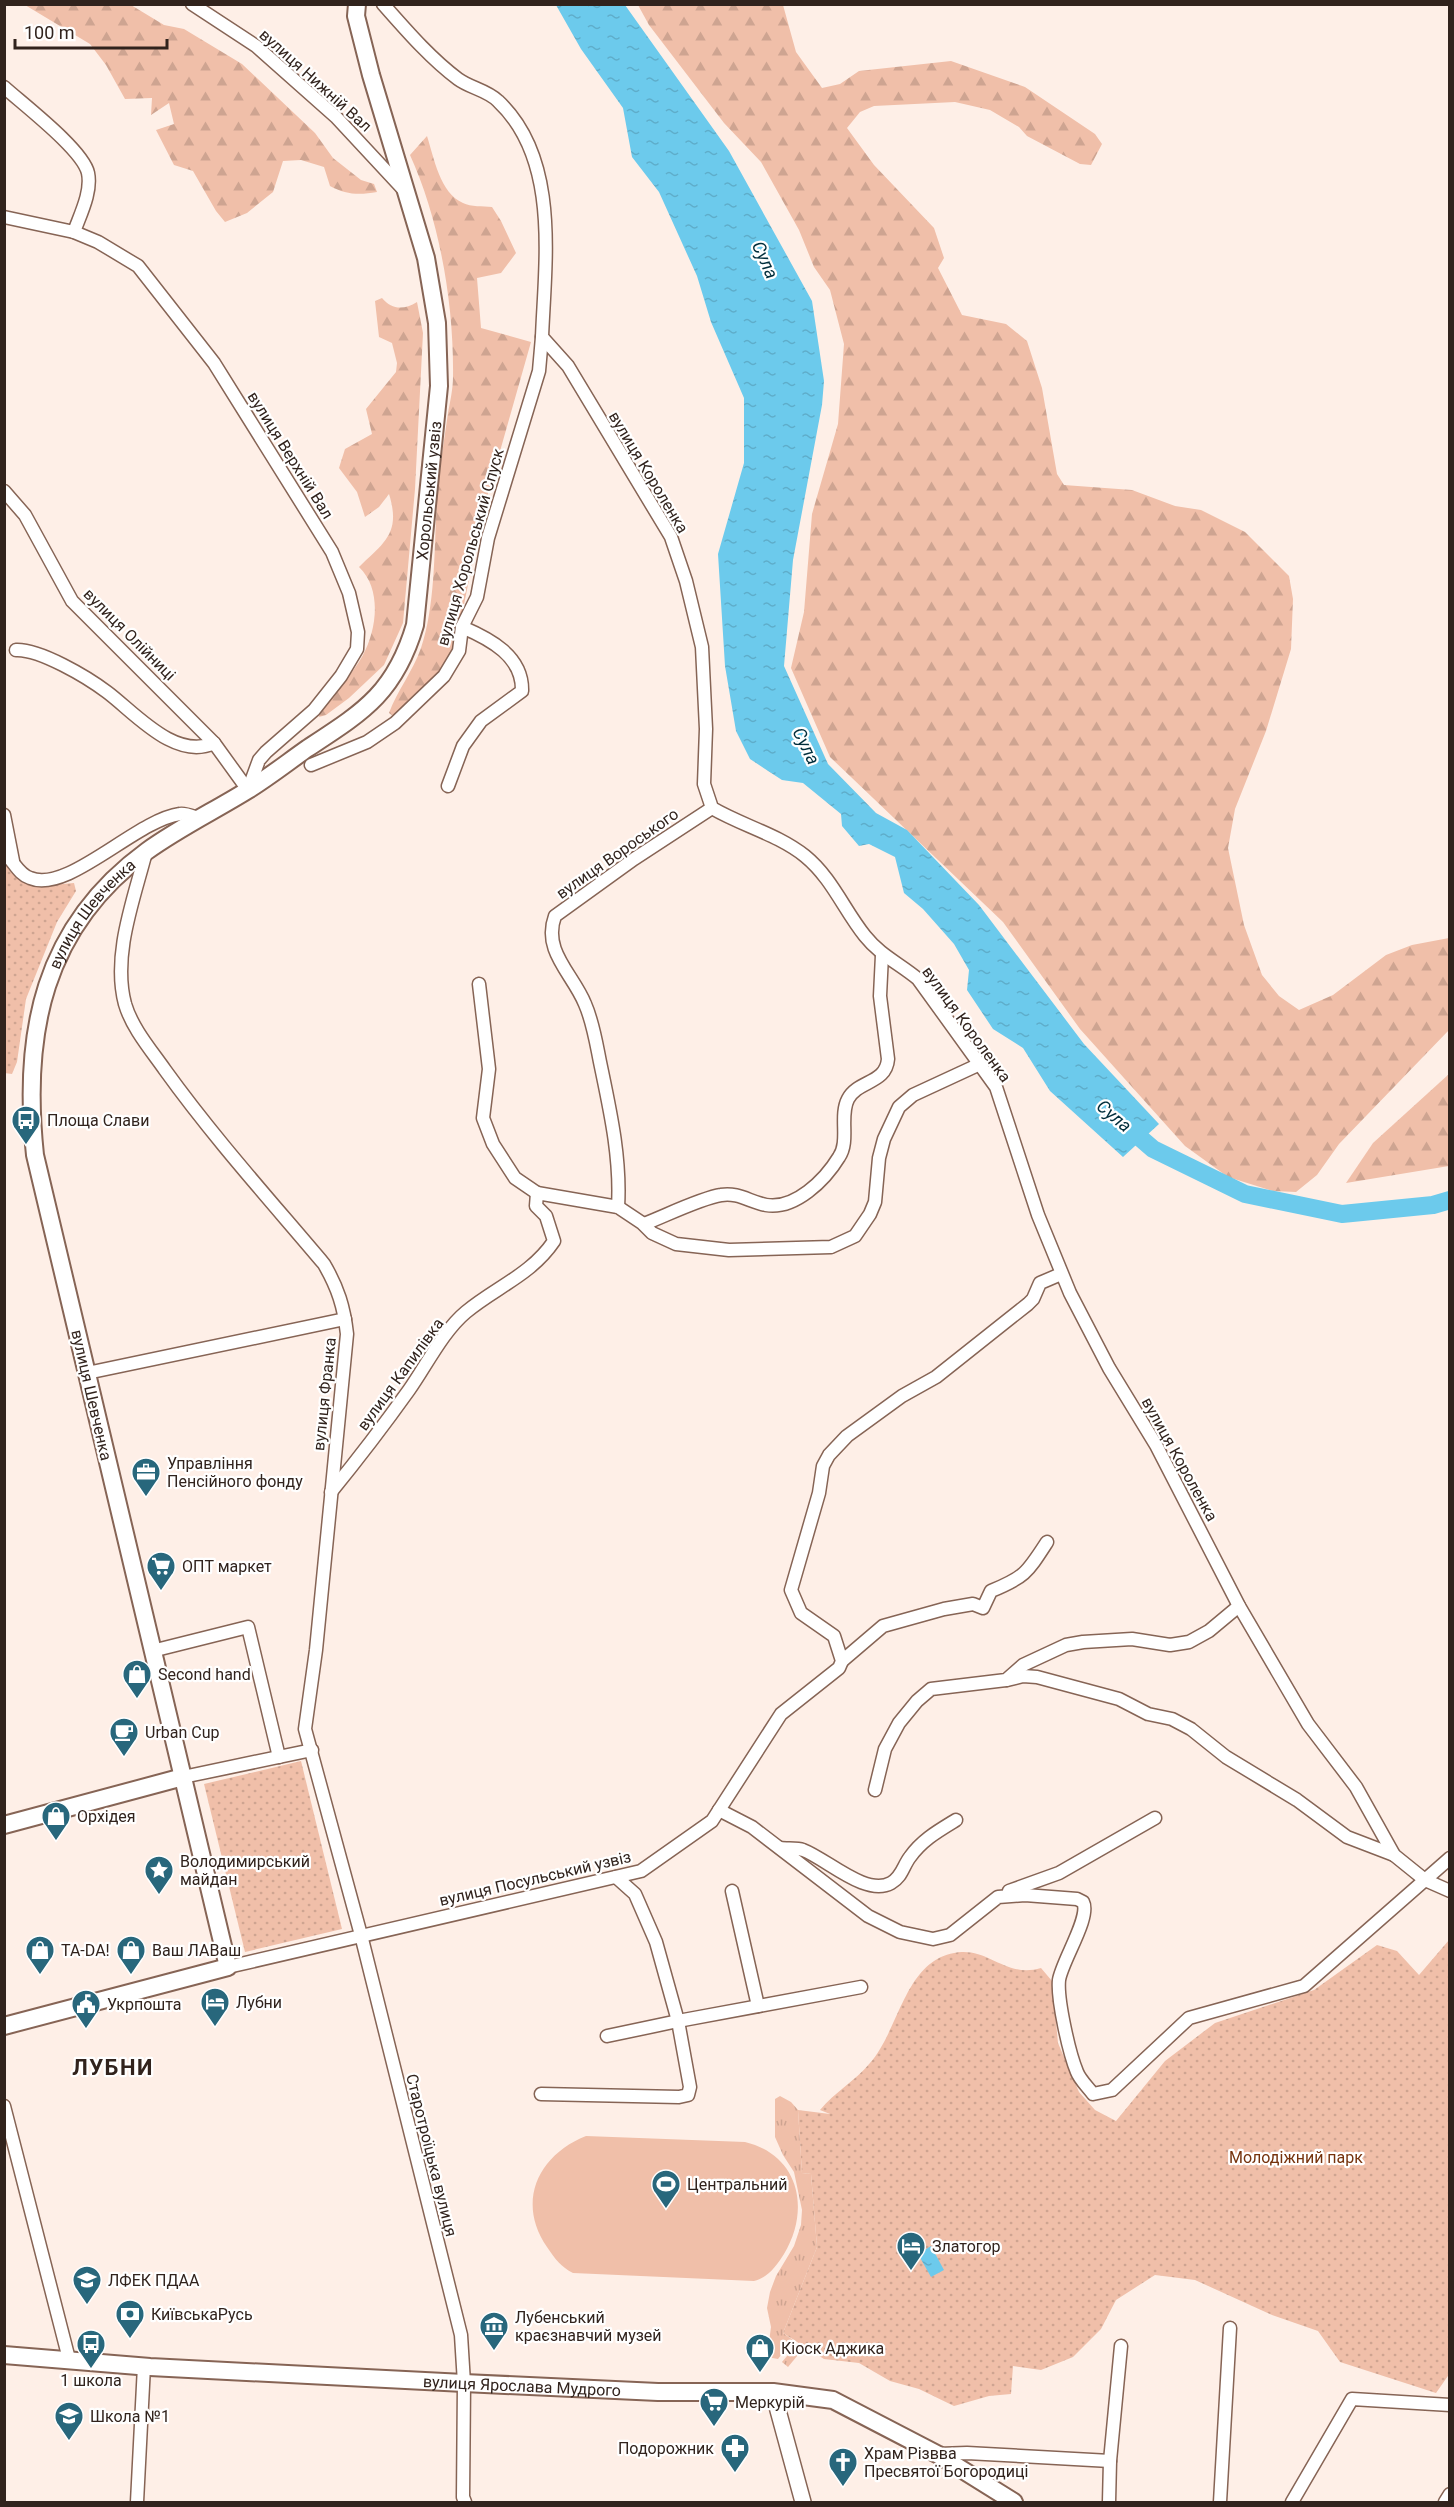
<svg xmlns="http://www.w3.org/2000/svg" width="1454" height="2507" font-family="Roboto,sans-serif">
<defs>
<pattern id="grass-tufts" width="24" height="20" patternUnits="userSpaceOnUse" patternTransform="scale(1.5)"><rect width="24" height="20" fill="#f0bfa9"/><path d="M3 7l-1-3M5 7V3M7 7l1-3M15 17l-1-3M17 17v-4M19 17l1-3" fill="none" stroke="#cea491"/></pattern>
<pattern id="forest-firs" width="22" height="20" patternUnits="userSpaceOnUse" patternTransform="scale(1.5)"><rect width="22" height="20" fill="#f0bfa9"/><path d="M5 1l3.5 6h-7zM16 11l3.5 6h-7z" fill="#cea491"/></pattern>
<pattern id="park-dots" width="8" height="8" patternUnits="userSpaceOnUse" patternTransform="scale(1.5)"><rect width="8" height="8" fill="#f0bfa9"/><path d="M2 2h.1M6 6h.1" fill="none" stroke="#cea491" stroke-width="1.8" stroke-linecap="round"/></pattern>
<pattern id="water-ripples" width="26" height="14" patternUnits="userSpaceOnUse" patternTransform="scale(1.5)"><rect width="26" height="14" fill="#6ccaec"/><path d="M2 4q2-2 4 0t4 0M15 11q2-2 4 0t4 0" fill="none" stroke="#5eadca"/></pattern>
</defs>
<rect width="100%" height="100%" fill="#feefe7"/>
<!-- grass -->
<g fill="url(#grass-tufts)">
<path d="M780,2096l11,6 7,8 4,63 9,1 6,73 -34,86 10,7 -15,19 -11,-2 4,-30 -4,-19 3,-16 6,-16 18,-30 7,-21 1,-15 -8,-38 -11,-17 -8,-18v-38z"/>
<path d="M825,2311l6,4 -43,52 -6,-5z"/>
</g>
<!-- forest -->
<g fill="url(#forest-firs)">
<path d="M25,5h106l33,20 20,4 58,35 73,69 18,25 28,22 13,4 3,8c-17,3 -31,3 -47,-6l-6,-19 -23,-7 -18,1 -10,31 -26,21 -22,9 -9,-11 -23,-40 -19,-6 -18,-35 18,-6 -5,-21 -18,12 1,-17 -27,1 -19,-34 -16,-21z"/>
<path d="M638,5h145l13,47 26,36 18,-4 19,-13 92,-10 74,26 70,47 7,10 -11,21 -11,-1 -53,-28 -8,-9 -29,-17 -35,-8 -81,4 -14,6 -13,16 27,37 60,63 10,30 -6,10 24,47 44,9 21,17 15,47 15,86 7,11 68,5 43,16 26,4 44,22 44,44 4,23 -2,50 -25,82 -31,78 -7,39 16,77 18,50 17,21 20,14 34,-15 53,-40 26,-10 37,-7v92l-110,114 -22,31 -21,17 -23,-1 -45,-14 -43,-31 -105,-117 -77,-107 -173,-165 -39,-89 13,-56 8,-98 26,-90 6,-80 -14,-54 -16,-23 -15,-37 -38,-68 -37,-39 -75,-98z"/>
<path d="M427,136c7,22 13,57 36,67 8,4 20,3 29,4l9,14 15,32 -15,20 -24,5 4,50 50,14 -48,169 -26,128 -18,35 -24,25 -22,17 -4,-3c8,-22 24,-42 32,-65 15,-44 13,-102 16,-149 2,-29 7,-57 11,-86 2,-11 5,-24 5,-36 1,-72 -13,-156 -43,-222z"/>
<path d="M382,298c10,12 22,12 35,4l6,31 -8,156 -12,134 -19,42 -35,33 -23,17 -7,2 1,-6c14,-18 32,-36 43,-56 14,-26 19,-66 -4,-88 26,-25 42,-34 30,-73l-10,13 -14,10 -8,-25 -18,-24 6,-19 27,-15 -6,-25 30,-37 1,-9 -5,-20 -13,-6 -4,-36z"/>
<path d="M1449,1074v92l-103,17 27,-40z"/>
</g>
<!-- park -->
<g fill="url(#park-dots)">
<path d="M4,862c29,33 30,24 70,21l2,8 -19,31 -31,77 -9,63 -5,12 -8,-1z"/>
<path d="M301,1761l41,168 -97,23 -41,-168z"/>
<path d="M1449,1940l1,433 -14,20 -96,-31 -22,-31 -46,-16 -77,-35 -40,-5 -39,25 -15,29 -28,28 -32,13 -28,-4 -2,28 -22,2 -35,10 -35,-17 -29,-8 -31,-18 -35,-4 -41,-26 34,-86 -6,-73 -9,-1 -4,-63 32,4 -10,-4c15,-18 35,-29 50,-47 31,-35 35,-108 92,-111 29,-1 46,26 79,16l11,13 6,62 21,49 16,18 21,11 49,-60 50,-38 99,-33 63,-45 20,6 22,24z"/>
</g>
<!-- garden -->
<path fill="#f0bfa9" d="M586,2136l159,6c54,13 66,67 39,112 -7,11 -16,24 -30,27l-181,-8c-12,-6 -18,-14 -26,-26 -31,-45 -9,-92 39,-111z"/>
<!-- water -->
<g fill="url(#water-ripples)">
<path d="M556,5h69l104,146 83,150 12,80 -2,24 -29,155 -9,106 44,98 48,49 31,17 72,75 105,139 75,80 -36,33 -73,-66 -27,-43 -30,-19 -26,-39 2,-20 -15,-26 -31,-35 -19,-16 -9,-36 -26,-13 -10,2 -17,-20 -1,-12 -38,-31 -21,-3 -32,-21 -14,-28 -11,-65 -7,-112 26,-91v-65l-33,-76 -14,-46 -38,-84 -27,-35 -9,-49 -42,-59z"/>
<path d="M931,2246l13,24 -13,7 -13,-23z"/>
</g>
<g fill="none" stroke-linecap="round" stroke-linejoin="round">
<!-- river -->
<path stroke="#6ccaec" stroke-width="18" d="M1123,1123l30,26 92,45 97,20 91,-9 17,-5"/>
<!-- minor casing -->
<g stroke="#866455" stroke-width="15">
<g id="minor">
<path d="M192,4l64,42 80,71 66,71"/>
<path d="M383,4c23,26 47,54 75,75 12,9 29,11 40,22 62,58 47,160 44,236l26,29 103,171 15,44 16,66 4,82 -2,55 8,24c31,18 65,26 93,48 27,22 39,54 60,80 15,19 35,28 53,43l78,108 42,128 32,78 39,75 47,77 83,161 69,118 48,63 38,68 31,25 25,11"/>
<path d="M4,87c20,18 79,63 84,86 4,19 -8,42 -14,59"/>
<path d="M4,217l70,15 24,10 40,24 76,97 118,189 17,41 9,39 -1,17 -16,27 -27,34 -48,42 -7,8 -11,30"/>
<path d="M4,491l21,24 47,86 142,142 34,47"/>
<path d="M16,650c24,-1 71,27 91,42 27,20 68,69 107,51"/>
<path d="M311,765l56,-23 28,-19 49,-47 15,-25 3,-24 15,-30 11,-59 51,-167 3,-34"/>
<path d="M448,786l15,-40 18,-25 41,-30c1,-35 -32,-52 -60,-64"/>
<path d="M4,815l9,46"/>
<path d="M146,852c-12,47 -34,103 -21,152 7,24 26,46 40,66 49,68 105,130 159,194 14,24 20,43 23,70l-31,316 -11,79 56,206 100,400 3,48 -1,114 2,5"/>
<path d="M4,853c10,8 14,21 26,25 38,16 106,-58 150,-64 5,-1 12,2 18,4"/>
<path d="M479,984l10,85 -6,49 10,26 22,34 22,15"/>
<path d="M618,1207c3,-49 -8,-97 -18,-145 -4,-20 -7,-40 -15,-58 -12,-30 -43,-53 -30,-88l79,-57 78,-51"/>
<path d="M644,1224c21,-8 57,-26 77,-29 17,-3 29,7 45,10 29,5 59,-25 73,-48 11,-16 0,-41 9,-58 10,-19 38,-15 40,-40l-8,-63 2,-41"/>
<path d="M87,1373l258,-54"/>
<path d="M331,1492c27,-33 53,-67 78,-102 17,-24 34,-59 57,-78 30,-25 65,-37 88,-71l-8,-25 -10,-10 1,-13 81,14 24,16 10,10 24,11 53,6 102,-3 24,-11 15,-22 5,-12 4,-44 5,-19 15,-32 14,-12 67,-31"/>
<path d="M152,1651l96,-24 31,130"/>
<path d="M842,1661l41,-35 61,-17 29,-5 10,4 8,-17c34,-14 36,-18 56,-49"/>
<path d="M1007,1680l16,-4 14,1 82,22 29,15 24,5 19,10 35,28 71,43 50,37 47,18"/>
<path d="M183,1777l129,-27"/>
<path d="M875,1790l10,-41 14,-26 18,-22 14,-12 75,-9 17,-15 43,-20 17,-3 49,-3 38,6 19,-3 20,-11 30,-25"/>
<path d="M719,1810l33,17 116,89 32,16 33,7 17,-4 48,-38 27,-2 52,4 6,3c8,15 -21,59 -24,78 -2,19 10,73 18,92 3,8 11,15 16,22l19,-4 77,-72 115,-32 146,-128"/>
<path d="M780,1848c7,1 17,0 23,2 24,9 63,47 88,33 11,-6 12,-17 19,-26 12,-17 28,-26 46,-37"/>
<path d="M732,1891l26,115"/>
<path d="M1009,1891l50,-18 96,-55"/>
<path d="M228,1967l413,-96 71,-50 69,-107 58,-46 3,-7 -8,-25 -33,-23 -10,-23 28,-97 4,-27 6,-11 18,-19 55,-40 34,-19 92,-73 5,-5 7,-16 21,-9"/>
<path d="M607,2036l71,-15 183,-34"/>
<path d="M541,2094l138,3 9,-2 2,-8 -12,-66 -22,-79 -21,-48 -19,-17"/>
<path d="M4,2106l65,253"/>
<path d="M938,2454l29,-1 143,8"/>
<path d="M137,2502l7,-136"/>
<path d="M1109,2502l1,-41 11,-115"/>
<path d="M1220,2502l10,-174"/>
<path d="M1292,2502l60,-103 98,6"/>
<path d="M1445,2502l5,-8"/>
</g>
</g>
<!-- tertiary casing -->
<g stroke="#866455" stroke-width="18">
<path id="tertiary" d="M773,2392l30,110"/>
</g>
<!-- secondary casing -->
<g stroke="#866455" stroke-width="20">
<g id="secondary">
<path d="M4,1825l179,-48"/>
<path id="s1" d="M4,2026l224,-59 -193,-812c-13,-122 8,-228 112,-304 32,-23 67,-40 101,-61 21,-13 40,-28 60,-42 55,-36 87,-55 107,-123l24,-239 -2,-63 -11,-65 -55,-183 -15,-59 1,-12"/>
<path id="s2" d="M4,2355l146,12 314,16 194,9h115l60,8 104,54 77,48"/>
</g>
</g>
<!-- minor -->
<use href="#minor" stroke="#fff" stroke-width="12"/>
<!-- tertiary -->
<use href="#tertiary" stroke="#fff" stroke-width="15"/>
<!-- secondary -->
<use href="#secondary" stroke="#fff" stroke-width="16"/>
</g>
<!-- icons -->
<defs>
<g id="bus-pin" transform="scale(1.5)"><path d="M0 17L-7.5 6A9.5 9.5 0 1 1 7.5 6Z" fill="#28677c" stroke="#fff"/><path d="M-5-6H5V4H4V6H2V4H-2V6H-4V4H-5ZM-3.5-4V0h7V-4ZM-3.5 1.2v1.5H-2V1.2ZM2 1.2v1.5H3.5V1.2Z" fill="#fff"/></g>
<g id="office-pin" transform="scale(1.5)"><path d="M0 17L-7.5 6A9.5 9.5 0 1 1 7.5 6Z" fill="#28677c" stroke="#fff"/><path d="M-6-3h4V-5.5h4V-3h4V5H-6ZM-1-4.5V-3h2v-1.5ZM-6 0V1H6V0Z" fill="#fff"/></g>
<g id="supermarket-pin" transform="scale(1.5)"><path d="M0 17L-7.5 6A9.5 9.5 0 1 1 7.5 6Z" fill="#28677c" stroke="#fff"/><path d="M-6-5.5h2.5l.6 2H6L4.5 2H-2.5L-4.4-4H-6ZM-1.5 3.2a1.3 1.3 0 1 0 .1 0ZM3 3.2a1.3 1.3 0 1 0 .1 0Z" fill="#fff"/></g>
<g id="shop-pin" transform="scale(1.5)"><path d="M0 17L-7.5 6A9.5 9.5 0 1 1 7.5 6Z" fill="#28677c" stroke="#fff"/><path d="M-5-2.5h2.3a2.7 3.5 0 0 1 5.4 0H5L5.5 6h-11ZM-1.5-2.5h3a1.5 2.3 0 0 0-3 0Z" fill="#fff"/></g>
<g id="cafe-pin" transform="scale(1.5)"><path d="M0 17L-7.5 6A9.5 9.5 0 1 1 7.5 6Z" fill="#28677c" stroke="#fff"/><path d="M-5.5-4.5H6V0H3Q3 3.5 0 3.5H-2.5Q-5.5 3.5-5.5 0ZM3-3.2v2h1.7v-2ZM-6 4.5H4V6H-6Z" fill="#fff"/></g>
<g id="sight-pin" transform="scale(1.5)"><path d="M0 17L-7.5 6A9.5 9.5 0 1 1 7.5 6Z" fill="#28677c" stroke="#fff"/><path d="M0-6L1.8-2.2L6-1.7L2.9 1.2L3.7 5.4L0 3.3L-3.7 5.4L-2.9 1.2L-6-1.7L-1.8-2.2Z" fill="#fff"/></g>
<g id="hotel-pin" transform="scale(1.5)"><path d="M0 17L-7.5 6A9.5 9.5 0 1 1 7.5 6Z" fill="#28677c" stroke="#fff"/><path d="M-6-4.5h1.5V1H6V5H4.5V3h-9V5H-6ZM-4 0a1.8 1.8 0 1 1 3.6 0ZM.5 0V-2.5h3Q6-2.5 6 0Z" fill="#fff"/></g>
<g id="civic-pin" transform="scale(1.5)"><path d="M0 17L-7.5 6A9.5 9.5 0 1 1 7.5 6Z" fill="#28677c" stroke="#fff"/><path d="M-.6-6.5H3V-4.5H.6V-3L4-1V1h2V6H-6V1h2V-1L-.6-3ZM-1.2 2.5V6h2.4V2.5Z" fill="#fff"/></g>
<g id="stadium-pin" transform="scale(1.5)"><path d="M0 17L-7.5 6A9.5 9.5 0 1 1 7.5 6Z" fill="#28677c" stroke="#fff"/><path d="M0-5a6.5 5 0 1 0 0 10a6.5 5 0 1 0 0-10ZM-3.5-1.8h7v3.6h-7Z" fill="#fff"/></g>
<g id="university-pin" transform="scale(1.5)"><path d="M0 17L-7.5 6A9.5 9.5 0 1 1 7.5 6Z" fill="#28677c" stroke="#fff"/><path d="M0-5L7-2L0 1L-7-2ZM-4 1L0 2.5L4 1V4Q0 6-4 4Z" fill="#fff"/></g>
<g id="bank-pin" transform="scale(1.5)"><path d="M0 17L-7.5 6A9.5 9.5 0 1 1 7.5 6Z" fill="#28677c" stroke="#fff"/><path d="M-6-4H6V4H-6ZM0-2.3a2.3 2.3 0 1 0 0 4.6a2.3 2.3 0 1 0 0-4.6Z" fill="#fff"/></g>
<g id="museum-pin" transform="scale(1.5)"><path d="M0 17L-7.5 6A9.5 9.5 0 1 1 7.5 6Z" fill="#28677c" stroke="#fff"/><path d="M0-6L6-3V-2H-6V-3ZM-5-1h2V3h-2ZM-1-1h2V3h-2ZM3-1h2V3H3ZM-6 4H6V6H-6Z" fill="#fff"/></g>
<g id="school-pin" transform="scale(1.5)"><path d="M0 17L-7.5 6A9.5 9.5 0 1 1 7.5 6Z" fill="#28677c" stroke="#fff"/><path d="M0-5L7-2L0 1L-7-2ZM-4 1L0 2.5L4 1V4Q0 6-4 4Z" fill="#fff"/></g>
<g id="pharmacy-pin" transform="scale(1.5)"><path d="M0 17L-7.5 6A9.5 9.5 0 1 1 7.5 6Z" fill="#28677c" stroke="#fff"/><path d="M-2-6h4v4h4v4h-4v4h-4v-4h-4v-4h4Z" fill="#fff"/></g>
<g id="church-pin" transform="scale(1.5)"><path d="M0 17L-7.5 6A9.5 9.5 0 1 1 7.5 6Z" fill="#28677c" stroke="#fff"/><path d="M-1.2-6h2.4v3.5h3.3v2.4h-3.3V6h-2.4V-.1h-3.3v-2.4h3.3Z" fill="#fff"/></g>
</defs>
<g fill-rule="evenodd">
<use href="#bus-pin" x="26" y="1120"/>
<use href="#office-pin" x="146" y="1472"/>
<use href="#supermarket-pin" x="161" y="1566"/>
<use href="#shop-pin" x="137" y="1674"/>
<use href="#cafe-pin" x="124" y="1732"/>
<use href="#shop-pin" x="56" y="1816"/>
<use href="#sight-pin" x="159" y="1870"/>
<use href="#shop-pin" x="40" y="1950"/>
<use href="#shop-pin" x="131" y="1950"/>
<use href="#hotel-pin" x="215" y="2002"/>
<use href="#civic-pin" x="86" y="2004"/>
<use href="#stadium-pin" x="666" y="2184"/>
<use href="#hotel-pin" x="911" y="2246"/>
<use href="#university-pin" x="87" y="2280"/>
<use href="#bank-pin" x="130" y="2314"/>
<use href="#museum-pin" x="494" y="2326"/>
<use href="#bus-pin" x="91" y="2344"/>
<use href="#shop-pin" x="760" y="2348"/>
<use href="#supermarket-pin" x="714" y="2402"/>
<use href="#school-pin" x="69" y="2416"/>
<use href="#pharmacy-pin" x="735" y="2448"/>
<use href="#church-pin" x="843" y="2462"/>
</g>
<g text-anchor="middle" stroke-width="4.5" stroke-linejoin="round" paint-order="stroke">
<!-- street labels -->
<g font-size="16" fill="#31231d" stroke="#fff">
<text transform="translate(316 80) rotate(42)" y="6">вулиця Нижній Вал</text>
<text transform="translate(291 455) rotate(58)" y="6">вулиця Верхній Вал</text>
<text transform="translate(649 472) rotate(59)" y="6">вулиця Короленка</text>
<text dy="6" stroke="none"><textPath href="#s1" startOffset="1902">Хорольський узвіз</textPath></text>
<text transform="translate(470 547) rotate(-74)" y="6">вулиця Хорольський Спуск</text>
<text transform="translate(130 634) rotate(45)" y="6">вулиця Олійниці</text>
<text transform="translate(617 853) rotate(-35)" y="6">вулиця Вороського</text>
<text dy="6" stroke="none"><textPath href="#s1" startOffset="1323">вулиця Шевченка</textPath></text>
<text transform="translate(967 1024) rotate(54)" y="6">вулиця Короленка</text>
<text transform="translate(400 1374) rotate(-54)" y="6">вулиця Капилівка</text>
<text transform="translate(324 1394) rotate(-84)" y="6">вулиця Франка</text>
<text transform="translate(92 1395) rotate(77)" y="6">вулиця Шевченка</text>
<text transform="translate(1180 1459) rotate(61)" y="6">вулиця Короленка</text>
<text transform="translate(535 1878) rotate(-13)" y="6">вулиця Посульський узвіз</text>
<text transform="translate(432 2155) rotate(76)" y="6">Старотроїцька вулиця</text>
<text dy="6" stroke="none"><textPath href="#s2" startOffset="519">вулиця Ярослава Мудрого</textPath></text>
</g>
<!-- poi labels -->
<g font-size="16" fill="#31231d" stroke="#fff" text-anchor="start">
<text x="47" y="1126">Площа Слави</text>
<text x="167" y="1469">Управління<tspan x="167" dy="18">Пенсійного фонду</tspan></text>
<text x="182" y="1572">ОПТ маркет</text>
<text x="158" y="1680">Second hand</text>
<text x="145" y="1738">Urban Cup</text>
<text x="77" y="1822">Орхідея</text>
<text x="180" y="1867">Володимирський<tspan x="180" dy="18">майдан</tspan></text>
<text x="61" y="1956">TA-DA!</text>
<text x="152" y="1956">Ваш ЛАВаш</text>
<text x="236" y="2008">Лубни</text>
<text x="107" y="2010">Укрпошта</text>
<text x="687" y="2190">Центральний</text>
<text x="932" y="2252">Златогор</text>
<text x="108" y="2286">ЛФЕК ПДАА</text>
<text x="151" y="2320">КиївськаРусь</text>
<text x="515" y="2323">Лубенський<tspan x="515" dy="18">краєзнавчий музей</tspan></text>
<text x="781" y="2354">Кіоск Аджика</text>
<text x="91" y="2386" text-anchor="middle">1 школа</text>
<text x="735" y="2408">Меркурій</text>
<text x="90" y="2422">Школа №1</text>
<text x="714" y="2454" text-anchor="end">Подорожник</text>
<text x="864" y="2459">Храм Різвва<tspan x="864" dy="18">Пресвятої Богородиці</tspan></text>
</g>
<!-- park labels -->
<g font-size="16" fill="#75320c" stroke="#fff">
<text x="1296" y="2163">Молодіжний парк</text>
</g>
<!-- water labels -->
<g font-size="18" font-style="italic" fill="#002e3c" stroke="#fff">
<text transform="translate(765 260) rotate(66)" y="6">Сула</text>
<text transform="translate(806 746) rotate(64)" y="6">Сула</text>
<text transform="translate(1114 1116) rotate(40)" y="6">Сула</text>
</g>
<!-- district labels -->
<g font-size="22" font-weight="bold" letter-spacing="1.5" fill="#31231d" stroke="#fff">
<text x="113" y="2075">ЛУБНИ</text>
</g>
</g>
<!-- border -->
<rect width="1454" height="2507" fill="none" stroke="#31231d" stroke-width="12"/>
<!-- scale -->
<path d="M15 39v9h152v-9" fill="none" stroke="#31231d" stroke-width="3"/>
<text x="24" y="39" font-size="18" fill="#31231d" stroke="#ffffff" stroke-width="4.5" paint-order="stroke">100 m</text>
</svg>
